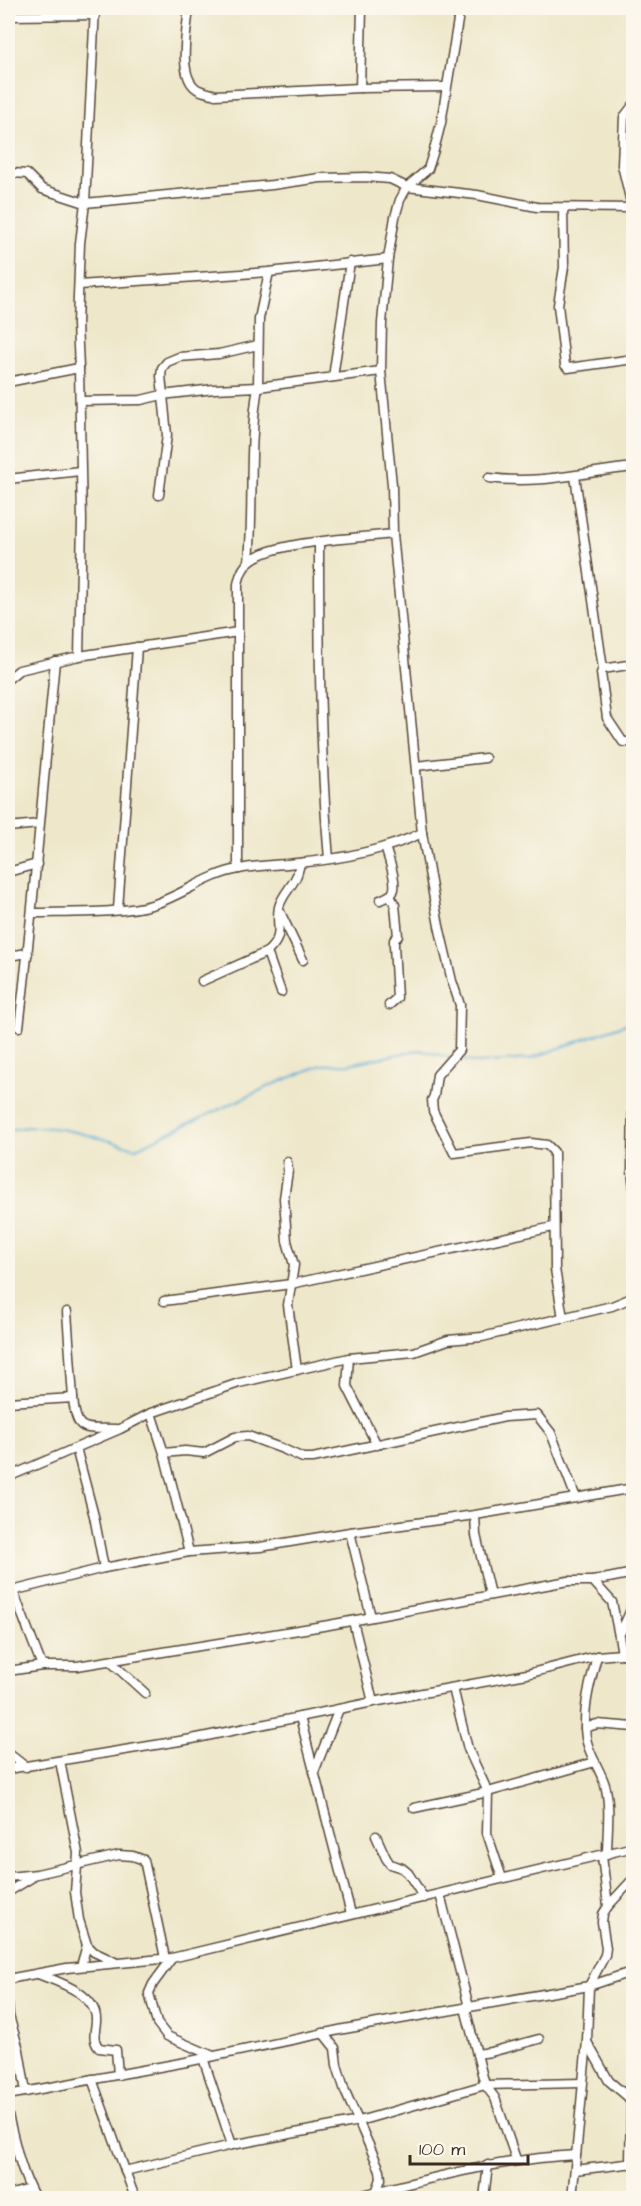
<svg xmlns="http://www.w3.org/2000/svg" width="641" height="2206" font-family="'Architects Daughter',sans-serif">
<rect width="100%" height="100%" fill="#fbf7ec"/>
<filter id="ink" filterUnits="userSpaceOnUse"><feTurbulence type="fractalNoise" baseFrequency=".0167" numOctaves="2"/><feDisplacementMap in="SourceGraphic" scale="12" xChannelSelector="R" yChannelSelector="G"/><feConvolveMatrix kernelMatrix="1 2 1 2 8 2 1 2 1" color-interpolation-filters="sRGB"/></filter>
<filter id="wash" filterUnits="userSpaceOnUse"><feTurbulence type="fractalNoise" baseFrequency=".008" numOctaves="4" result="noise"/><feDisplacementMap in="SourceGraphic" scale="24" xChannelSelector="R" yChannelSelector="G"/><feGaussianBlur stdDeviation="1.35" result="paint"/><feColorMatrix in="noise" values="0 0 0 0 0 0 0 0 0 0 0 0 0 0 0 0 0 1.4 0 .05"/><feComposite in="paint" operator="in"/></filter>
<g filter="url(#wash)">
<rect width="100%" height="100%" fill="#eee7ca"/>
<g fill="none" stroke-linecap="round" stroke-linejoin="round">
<!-- stream -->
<g stroke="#5cacd6" stroke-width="2">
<path d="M455,1058l22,5 52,-4 105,-38"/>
<path d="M8,1131c36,-13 92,8 128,17l136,-63 49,-20 28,-1 70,-14 30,7"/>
</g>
</g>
</g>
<g filter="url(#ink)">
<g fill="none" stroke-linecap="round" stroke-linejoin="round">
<!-- minor casing -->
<g stroke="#564638" stroke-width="11">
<g id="minor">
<path d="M189,8c-2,21 -12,68 8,81 5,3 13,4 18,6l145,-7 86,-1"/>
<path d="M8,16l87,-1"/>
<path d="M360,88l2,-80"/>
<path d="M634,104l-10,13 -2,48 12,50"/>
<path d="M8,170l5,3 14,1 15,15 43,14 187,-18 48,-7 46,-1 24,2 17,8 70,8 60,12 97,1"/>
<path d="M563,208l1,59 -6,38 7,60 3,3 66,-9"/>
<path d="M269,272l-10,47 -1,68 123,-16"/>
<path d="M79,285l190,-13 119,-13"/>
<path d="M333,377l17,-115"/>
<path d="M8,382l71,-14 -2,-44 3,-81 5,-40 10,-195"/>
<path d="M80,401l61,-1 21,-5 52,-6 44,-2c-10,58 -4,116 -9,174"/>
<path d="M575,476l28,193"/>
<path d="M489,478c52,7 94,-6 145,-11"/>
<path d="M8,479l72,-8"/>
<path d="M159,495l8,-60 -6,-59 1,-8 5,-6 12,-5 40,-3 39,-9"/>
<path d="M319,543c0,106 1,211 10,316"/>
<path d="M79,656l3,-135 -3,-153"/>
<path d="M634,664l-31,5 -2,4 6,45 16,24h11"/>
<path d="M8,679l11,-9 60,-14 159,-24"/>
<path d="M416,766l69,-8"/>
<path d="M8,827l31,-3"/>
<path d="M422,833l17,93 13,55 8,24 -1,45 -22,25 -3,21 -2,4 1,11 21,42 77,-10 16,2 7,7 1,117 8,49"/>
<path d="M238,869v-285c2,-10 5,-18 13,-24 25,-19 108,-22 142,-26"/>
<path d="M8,872l29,-8"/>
<path d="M380,900c4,-2 11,-4 13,-8 5,-9 -5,-35 -8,-45"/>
<path d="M118,909l19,-262"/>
<path d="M280,912l23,48"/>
<path d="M33,913c34,-1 91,1 122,-9 29,-10 54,-30 84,-35 20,-4 40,-4 59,-6 43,-4 85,-12 124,-30l-29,-299 -1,-49 -11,-114 1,-48 6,-64 7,-42 5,-17 7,-13 21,-18 6,-19 7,-27 19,-115"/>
<path d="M8,956l20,-3"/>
<path d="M202,981l65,-29"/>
<path d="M281,992l-14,-40c19,-17 8,-25 12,-45 3,-12 12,-19 17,-30 2,-4 3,-9 4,-14"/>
<path d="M389,1005l8,-7 -3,-53v-5l4,-4 -3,-31 -5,-9"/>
<path d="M19,1027c15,-122 24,-244 36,-366"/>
<path d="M633,1090l-1,81 2,17"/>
<path d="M287,1162l1,9 -4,27 3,43 7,24 -6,40 9,65"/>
<path d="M164,1301l127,-17 262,-57"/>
<path d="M67,1312l6,86"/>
<path d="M349,1358l-2,28 30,59"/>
<path d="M8,1402l65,-4c3,36 12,30 43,31"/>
<path d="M151,1413l13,40 25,99"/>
<path d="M76,1448l18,68 10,52"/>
<path d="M164,1453l21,-2 19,2 31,-16 13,-1 35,13 20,9h10l192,-41 32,-2 14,18 25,65"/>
<path d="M8,1477l112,-48 31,-16 88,-30 110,-25 65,-6 34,-12 34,-3 130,-31 22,-9"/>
<path d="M475,1515l1,20 14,60"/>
<path d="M350,1532l21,85"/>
<path d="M593,1581l19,21 7,34"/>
<path d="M13,1591l29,75h35l252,-41 239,-44h25l41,-8"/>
<path d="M8,1592l96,-24 85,-16 71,-5 90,-15 125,-17 159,-27"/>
<path d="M353,1621l20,81"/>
<path d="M622,1654l-3,-18 11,-24 4,-14"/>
<path d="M597,1656c-7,27 -15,54 -11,82 3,17 14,31 19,47 6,22 2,47 2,69"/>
<path d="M111,1662l34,31"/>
<path d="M8,1671l34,-5"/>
<path d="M453,1688l15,61 20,43 -1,41 15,45"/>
<path d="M300,1717l51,197"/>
<path d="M585,1728l12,-4 37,3"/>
<path d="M8,1753l18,14"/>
<path d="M60,1761l18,92 -3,39 4,28 8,25 7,7 21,10"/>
<path d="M8,1769l184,-30 181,-37 154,-28 70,-18 37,-3"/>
<path d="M314,1772l25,-63"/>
<path d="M414,1808l74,-16 107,-30"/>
<path d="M376,1836l10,22 4,6 12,4 6,5 16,25"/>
<path d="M8,1877l29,-3 82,-19 14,1 11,4 21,98"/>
<path d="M8,1892l23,-14"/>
<path d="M440,1894l29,113"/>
<path d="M608,1906l26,-28"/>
<path d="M172,1958l-19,26 -4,9 8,30 10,13 46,20"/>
<path d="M81,1966l6,-21"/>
<path d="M38,1974c21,8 60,20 58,48 -1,10 -4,18 3,26l17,2 2,25"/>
<path d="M8,1979l59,-11 105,-10 462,-111"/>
<path d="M8,2004l1,12 10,34 7,42"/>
<path d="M465,2008l20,77 10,13 21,61"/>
<path d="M323,2033l12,15 2,17 8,26 35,79 1,9 -5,13"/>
<path d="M587,2042l22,39 19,16 3,6 -1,61"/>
<path d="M477,2054l14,-2 48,-13"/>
<path d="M203,2058l29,87 127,-24 126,-36 97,-2"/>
<path d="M92,2079l43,119"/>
<path d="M8,2095l178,-33 158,-33 245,-43 45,-15"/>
<path d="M8,2115c7,28 13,58 27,83"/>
<path d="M575,2170l59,-7"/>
<path d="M125,2171l107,-26"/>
<path d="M8,2195l22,-6"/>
<path d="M350,2198c76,-18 148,-39 226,-43"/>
<path d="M484,2198l4,-33"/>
<path d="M572,2198l15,-157 2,-55 16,-31 1,-7 -4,-26 1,-8 5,-8 -6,-50"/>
</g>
</g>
<!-- minor -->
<use href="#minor" stroke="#fff" stroke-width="8"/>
</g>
</g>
<!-- margin -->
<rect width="641" height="2206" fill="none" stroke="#fbf7ec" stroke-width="30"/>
<!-- scale -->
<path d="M410 2155v9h118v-9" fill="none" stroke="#3b2a1e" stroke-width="3"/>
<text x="419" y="2155" font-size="18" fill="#3b2a1e" stroke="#fbf7ec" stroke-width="4.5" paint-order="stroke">100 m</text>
</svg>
